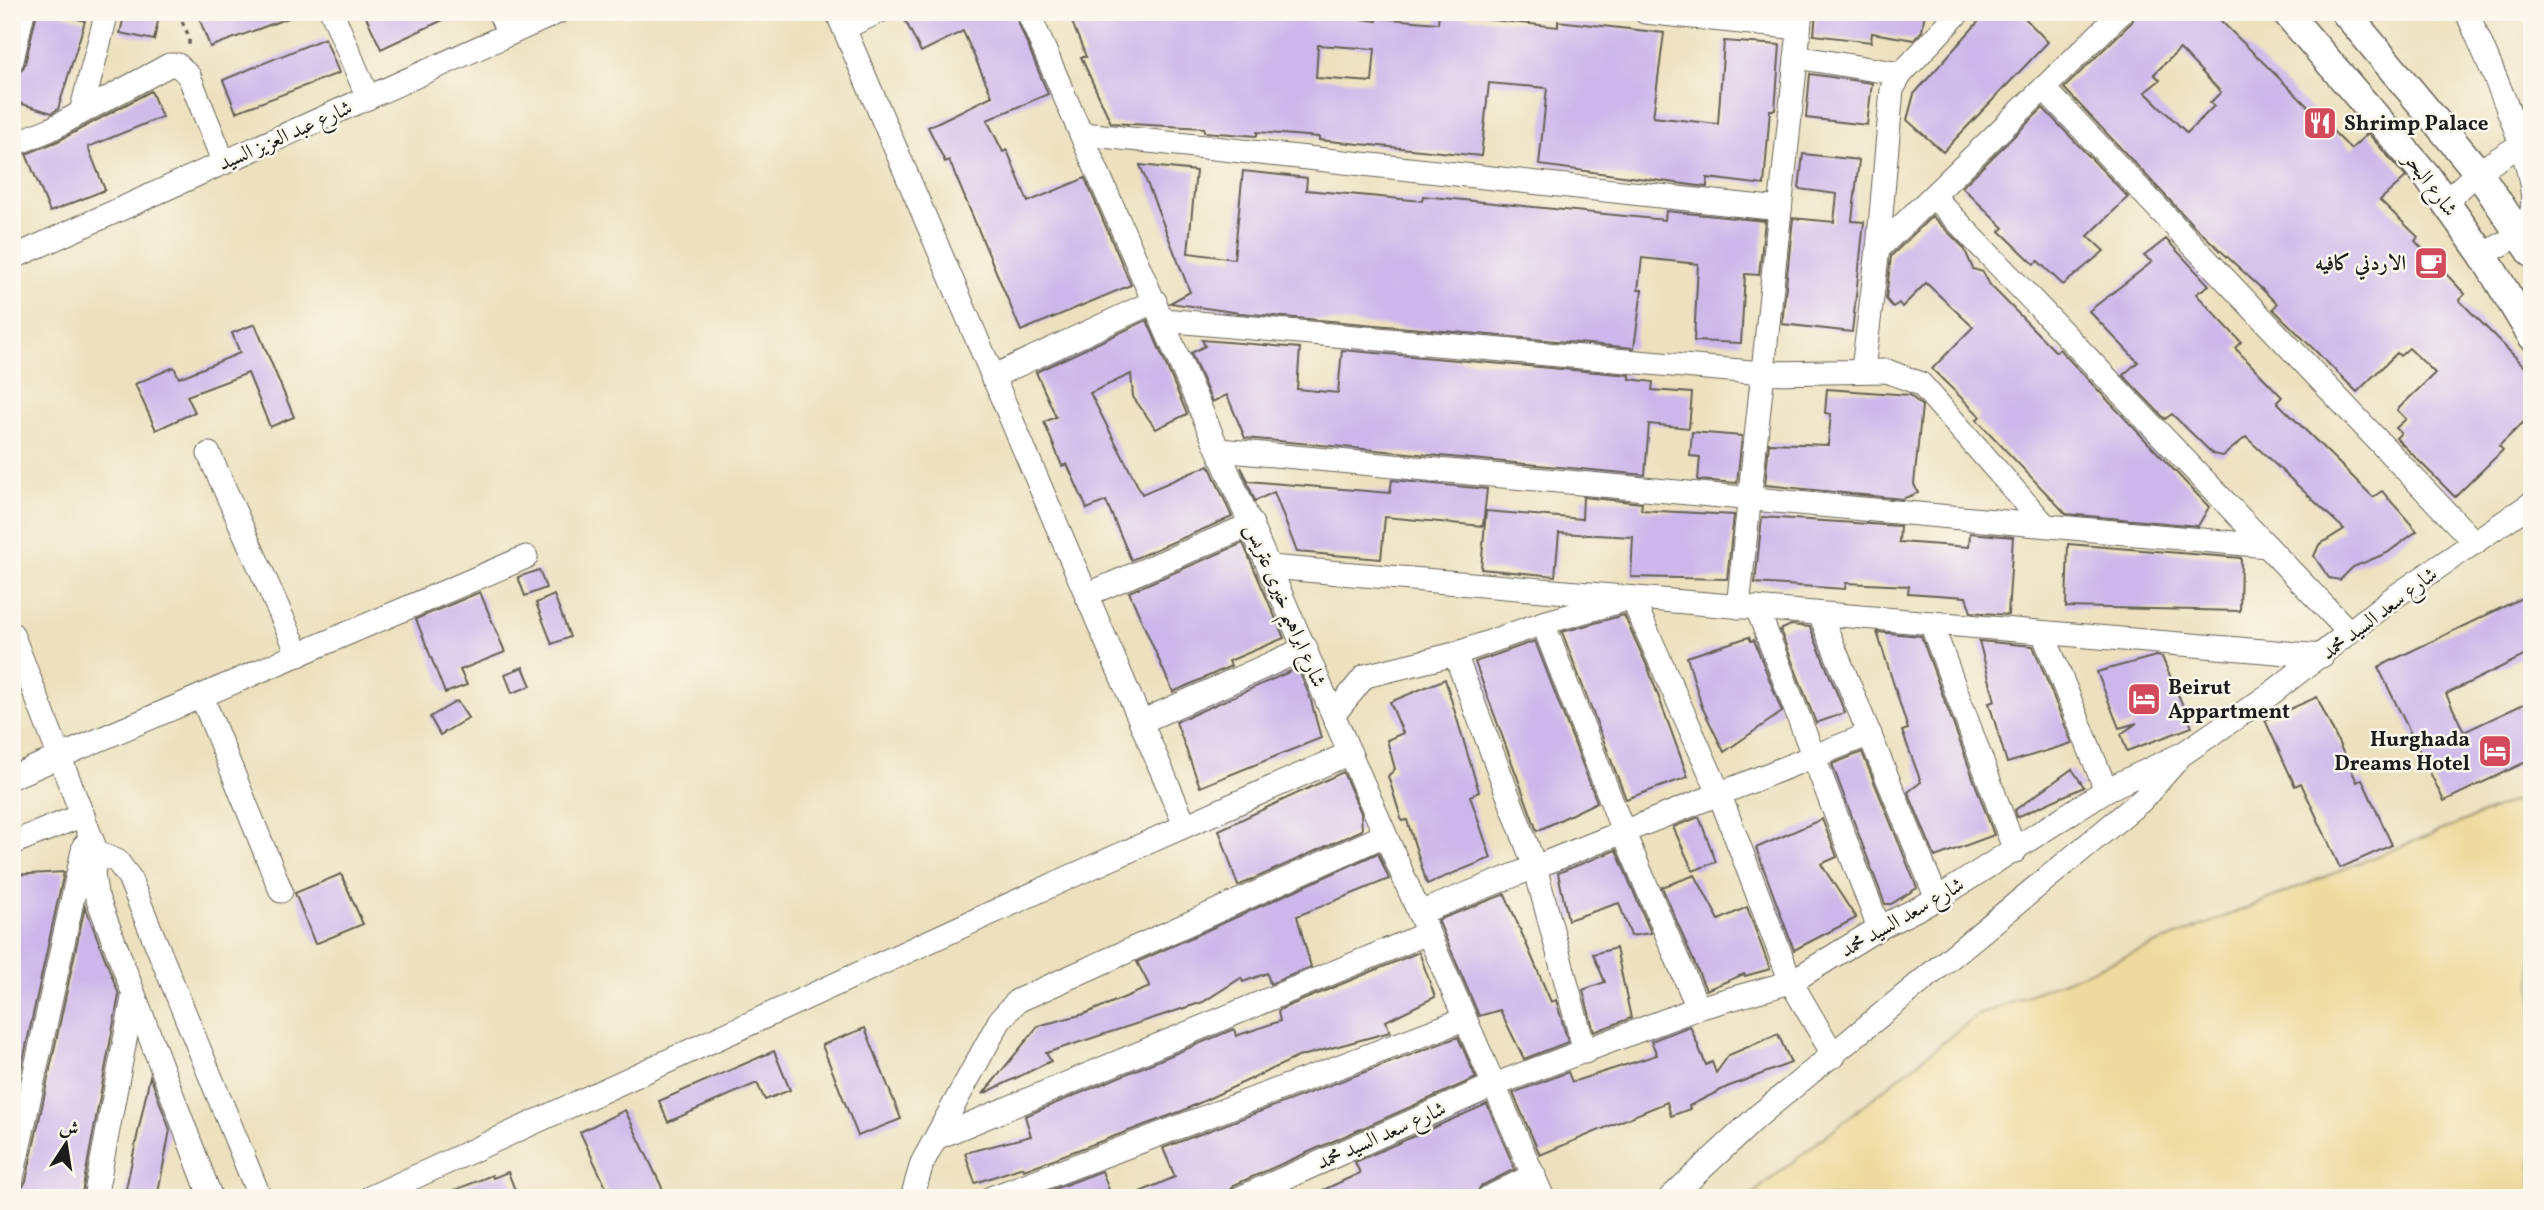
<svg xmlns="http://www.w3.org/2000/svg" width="2544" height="1210" font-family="Vollkorn,Amiri,serif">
<rect width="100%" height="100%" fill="#fbf7ec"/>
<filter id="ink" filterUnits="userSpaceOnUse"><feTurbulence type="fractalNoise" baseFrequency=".0143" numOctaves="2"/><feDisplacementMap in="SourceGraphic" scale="14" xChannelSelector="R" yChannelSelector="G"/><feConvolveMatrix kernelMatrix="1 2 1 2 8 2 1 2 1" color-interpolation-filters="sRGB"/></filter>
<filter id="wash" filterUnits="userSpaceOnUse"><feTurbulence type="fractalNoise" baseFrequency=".00686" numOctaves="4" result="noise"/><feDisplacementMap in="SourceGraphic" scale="28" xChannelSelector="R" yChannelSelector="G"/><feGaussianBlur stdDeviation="1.57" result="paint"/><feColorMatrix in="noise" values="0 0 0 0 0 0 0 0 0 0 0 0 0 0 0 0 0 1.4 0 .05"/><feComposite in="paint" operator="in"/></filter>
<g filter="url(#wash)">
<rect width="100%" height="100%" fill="#ece0be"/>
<!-- sand -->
<path fill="#eeda9e" stroke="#857b5d" stroke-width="2" d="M2532,794v404h-785l229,-182z"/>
<g id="blocks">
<!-- building -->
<g fill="#cdb7ea" fill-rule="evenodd">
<path d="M37,12h17l31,9 -27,88 -6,4 -40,-12v-27l10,-4 3,-6z"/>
<path d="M125,12h35l-6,28 -34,-7z"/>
<path d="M197,12h102v2l-89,33z"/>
<path d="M375,12h85l-79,37 -15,-32z"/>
<path d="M901,12h113l34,82 -61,26 16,32 4,-2 21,52 57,-24 46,107 -110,46 -72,-171 -4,2 -17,-35 64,-31 -29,-65 -42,21z"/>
<path d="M1068,12h245l64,9v-3l61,5 1,-9 119,13v-6l106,12 -11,84 65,7 6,-83 56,4 -5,65h-5l-6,75 -57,-7v9l-168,-22 8,-77 -58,-5 -8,73 -162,-16v-3l-62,-5v4l-53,-4v-4l-93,-5 -30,-66h5zM1318,45l57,4 -3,33 -56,-4z"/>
<path d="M1816,12h109l-3,19 -8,9 -42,-7 -1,9 -57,-7z"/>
<path d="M1987,12h32l29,30 -105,110 -36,-32 7,-26z"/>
<path d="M2136,12h76l139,137 17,-16 38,44 -26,23 38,37 -3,4 50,53 -6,6 73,74v40l-33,32 4,4 -48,47 -59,-59 5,-5 -5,-5 10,-9 -9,-9 38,-37 -26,-25 -9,8 -3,-3 -40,39 -84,-83 4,-5 -15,-15 -69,-64 -129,-137 68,-66zM2180,49l41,43 -11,11 4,3 -27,27 -42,-41 15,-12 -6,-6z"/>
<path d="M325,38l14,35 -103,39 -13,-32z"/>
<path d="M1810,74l62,9 -5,42 -61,-7z"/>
<path d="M151,91l11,26 -74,30 17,43 -55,22 -24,-58 32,-13z"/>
<path d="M2043,108l85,89 -40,39 16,15 -41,34 -25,-24 -4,3 -34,-33 4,-3 -42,-41z"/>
<path d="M1803,154l56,6 -7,61 12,1 -12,110 -70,-8 11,-106 41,4 3,-28 -38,-5z"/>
<path d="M1140,165l56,6 -8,82 46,6 9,-88 64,7 -1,12 116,11 1,-5 242,24 1,-9 99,10 -6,54 -14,-1 -4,69 -47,-2 4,-77 -56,-6 -4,32h4l-8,58 -394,-35 -70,-10 20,-11z"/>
<path d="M1932,216l32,32 9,21 10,3 7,13 66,67 3,-3 150,158 -11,19 -132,-12 -89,-94 3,-4 -48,-47 41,-42 -47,-44 -24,24 -3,-4 -6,4 -7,-8 5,-43z"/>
<path d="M2166,239l43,46 -13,9 45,48 -6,6 47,49 -5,5 96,95 9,-6 35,40 -30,22 -34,14 -13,13 -11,-2 -15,-22 5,-11 25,-16 -98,-92 -23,19 -10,-2 -41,-40 -7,5 -42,-44 15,-13 -49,-51 63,-49 -8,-6z"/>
<path d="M1147,320l40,94 -31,15 -23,-32 -2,-23 -41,19 52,101 67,-29 23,52 -101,43 -25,-59 -19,8 -20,-45 -5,2 -18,-44 12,-5 -20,-45z"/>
<path d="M255,324l39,93 -24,10 -22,-54 -61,23 8,16 -39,18 -21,-46 39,-17 5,11 61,-25 -8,-20z"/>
<path d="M1202,340l98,8 -3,41 41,4 4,-43 288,25v4l23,3 -1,8 40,3 -3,35 -40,-4 -4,51 -400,-37 -18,-43 -15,7 -21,-49 14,-7z"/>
<path d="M1827,389l83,6 12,11 -8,78 4,9 -16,6 -137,-14 4,-42 59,2 3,-31 -6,-1z"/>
<path d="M1692,432l50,4 -5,47 -39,-3 2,-23 -10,-1z"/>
<path d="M1241,467l7,14 142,12 2,-13 95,9 -4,37 -98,-9 -4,42 -84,-7 -23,-60 -19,9z"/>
<path d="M1583,497l59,6 -1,7 93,5 -7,64 -96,-2 2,-40 -74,-4 -4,43 -74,-7 5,-58 96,8z"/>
<path d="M1762,517l138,9 -1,16 70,5 1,-14 43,4 -5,78 -37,-3 -5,-15 -58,-4 1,-7 -63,-3 -1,6 -90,-6z"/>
<path d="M1243,543l41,95 -55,23 2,5 -58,26 -44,-100z"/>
<path d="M2068,544l173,14 -1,53 -174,-4z"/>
<path d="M539,570l7,18 -21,8 -7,-19z"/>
<path d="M480,592l25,60 -45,18 7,15 -22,8 -29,-74z"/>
<path d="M2532,593v59l-86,42 18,38 68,-32v59l-88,42 -66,-134z"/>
<path d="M554,595l16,42 -18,7 -16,-41z"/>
<path d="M1624,615l24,53 40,109 -62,22 -64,-167z"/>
<path d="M1791,625l19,2 35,86 -29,10 -36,-93z"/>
<path d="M1877,632l44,4 73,199 -59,22 -27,-65 13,-10 -19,-51 6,-2z"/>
<path d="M1749,637l2,4 3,-1 28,72 -58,40 -22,-45 -15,-50z"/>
<path d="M1535,641l62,161 -60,29 -62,-169z"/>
<path d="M1979,641l54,5 39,97 -65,20 -18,-60 6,-2z"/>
<path d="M2156,656l6,1 30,70 -65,24 -6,-17 16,-11 -18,5 -22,-56z"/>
<path d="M523,667l8,19 -19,7 -7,-19z"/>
<path d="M1298,668l12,29 11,41 -121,49 -24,-65z"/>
<path d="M1445,679l34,113 -9,4 21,62 -64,26 -20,-64 -5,1 -14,-45 7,-7 -8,-29 16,-7 -13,-31z"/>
<path d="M2317,697l40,85 5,-3 30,66 -52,23 -39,-85 -6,3 -30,-66z"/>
<path d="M457,701l11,17 -28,17 -10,-18z"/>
<path d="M1862,752l55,136 -26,16h-6l-53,-140z"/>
<path d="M2072,769l12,18 -67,30 -2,-7z"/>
<path d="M1343,772l18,41 1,17 -124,56 -19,-56z"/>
<path d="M1699,817l17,45 -23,9 -20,-44z"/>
<path d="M1822,819l15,38 -16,7 35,54 -62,32 -38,-102z"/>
<path d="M1616,850l35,83 -20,3 -12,-33 -51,17 -10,-47z"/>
<path d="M1378,853l11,26 -92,37 14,51 -41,17 -3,-11 -24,9 -2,-4 -38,24 -157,51 5,8 -68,33 55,-68 46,-12 66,-27 -13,-25z"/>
<path d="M64,872l-52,239v-236z"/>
<path d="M341,874l22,50 -48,20 -20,-51z"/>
<path d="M1695,875l24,45 28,-13 23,62 -25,7 -1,-2 -38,16 -44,-103z"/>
<path d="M1505,894l46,108 5,-2 12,42 -44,17 -24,-49 -21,6 -41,-96z"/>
<path d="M85,906l34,89 -38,203h-69v-6l10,-4 4,-7z"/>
<path d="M1616,948l15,70 -37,14 -11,-42 22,-8 -12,-28z"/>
<path d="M1419,952l16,45 -49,24 4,11 -92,25 -116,54 -158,59 -1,-3 -48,16 -10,-30 66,-17 -6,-20 209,-87 2,7 44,-15 -2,-9 3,-3z"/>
<path d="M1690,1026l16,39 6,-3 4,11 13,-18 49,-21 13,29 -64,24 -38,19 1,3 -19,7 -4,-14 -127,53 -27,-62 55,-21 4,10 85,-27 -6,-14z"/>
<path d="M865,1028l36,91 -43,17 -36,-91z"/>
<path d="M1458,1037l18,41 -242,107 -8,13h-100l49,-21 -12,-29z"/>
<path d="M774,1051l16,39 -25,10 -8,-17 -89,39 -9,-21z"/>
<path d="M150,1076l20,54 -13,68h-33z"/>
<path d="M1487,1104l28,65 -34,17 -7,12h-168l54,-25 -5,-11z"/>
<path d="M625,1110l42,88h-56l-31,-66z"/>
<path d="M1102,1171l10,27h-78l-1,-1z"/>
<path d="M508,1172l10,26h-82l56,-23 1,3z"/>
</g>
</g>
</g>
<g filter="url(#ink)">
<use href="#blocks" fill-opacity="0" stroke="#656155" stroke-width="2"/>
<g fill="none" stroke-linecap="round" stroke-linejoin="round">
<!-- minor casing -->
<g stroke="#656155" stroke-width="25">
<g id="minor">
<path d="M332,12l36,86"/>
<path d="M499,12l10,22"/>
<path d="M837,12l348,813"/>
<path d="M1028,12l515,1186"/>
<path d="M1645,12l154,16"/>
<path d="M2467,12c17,42 76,162 64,203 -7,22 -31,29 -48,40"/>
<path d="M844,28l34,-16"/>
<path d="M1796,57l105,17"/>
<path d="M12,60l11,-48"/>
<path d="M2044,88l431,455"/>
<path d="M81,112l26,-100"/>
<path d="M1084,134l696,75"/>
<path d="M12,145l39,-16 118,-64h9l11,11 35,87"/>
<path d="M1933,196l416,436"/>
<path d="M2445,202l33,-30 42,-27"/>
<path d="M1878,249l244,-237"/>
<path d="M12,258l546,-246"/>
<path d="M1163,320l600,53 124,-2 34,13 123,140"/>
<path d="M1863,369l15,-120 14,-160 9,-15 58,-62"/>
<path d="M992,377l163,-76"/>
<path d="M1219,450l1048,96"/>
<path d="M209,454l90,201"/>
<path d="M1270,567l1052,89"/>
<path d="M1086,595l166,-71"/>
<path d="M1738,607l63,-595"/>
<path d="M1757,608l122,320"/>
<path d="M1820,614l117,285"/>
<path d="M1543,623l80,208 75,177"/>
<path d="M1931,623l84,228"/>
<path d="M2043,633l63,157"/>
<path d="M12,634l85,219 -4,20 3,21 115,304"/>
<path d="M1455,654l80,213 50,185"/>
<path d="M202,697l79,194"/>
<path d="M1334,714l31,-38 90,-22 88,-31 89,-25 87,195 72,189 43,74"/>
<path d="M1141,722l165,-74"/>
<path d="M12,777l514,-220"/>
<path d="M12,843l71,-28"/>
<path d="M97,853l20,8 12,16 131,321"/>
<path d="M1419,913l451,-179"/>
<path d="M936,1138l492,-205"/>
<path d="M12,1178l72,-332"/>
<path d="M95,1198l38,-200"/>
<path d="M369,1198l703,-322 278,-123"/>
<path d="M912,1198l10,-35 78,-143 17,-19 368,-166"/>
<path d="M991,1198l474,-179"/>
<path d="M1240,1198l254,-113 204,-77 93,-26 88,-54 58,-29 169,-109 78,-37 88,-60 118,-93 142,-97"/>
<path d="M1488,1198l46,-23"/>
<path d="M1670,1198l88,-82 384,-316 36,-41"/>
</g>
</g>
<!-- major casing -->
<g stroke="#656155" stroke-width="31">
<g id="major">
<path d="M2286,12l140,163 57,80 49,81"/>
<path d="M2345,12l133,160 54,81"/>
</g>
</g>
<!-- path -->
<path stroke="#656155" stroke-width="3.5" stroke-dasharray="5 5" stroke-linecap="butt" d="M178,12l11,25v9"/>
<!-- minor -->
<use href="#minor" stroke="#fff" stroke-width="23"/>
<!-- major -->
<use href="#major" stroke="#fff" stroke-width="28"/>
</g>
</g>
<!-- icons -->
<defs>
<g id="restaurant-square" transform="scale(1.75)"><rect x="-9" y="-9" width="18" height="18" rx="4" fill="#d1495b" stroke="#fbf7ec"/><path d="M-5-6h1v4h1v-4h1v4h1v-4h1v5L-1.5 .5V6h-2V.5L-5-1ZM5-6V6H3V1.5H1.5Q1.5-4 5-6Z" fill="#fff"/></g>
<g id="cafe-square" transform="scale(1.75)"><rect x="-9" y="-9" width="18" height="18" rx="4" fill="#d1495b" stroke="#fbf7ec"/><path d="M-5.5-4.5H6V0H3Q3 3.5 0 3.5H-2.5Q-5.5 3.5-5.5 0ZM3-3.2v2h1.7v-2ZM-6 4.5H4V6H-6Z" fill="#fff"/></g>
<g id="hotel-square" transform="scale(1.75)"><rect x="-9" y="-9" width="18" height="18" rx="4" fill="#d1495b" stroke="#fbf7ec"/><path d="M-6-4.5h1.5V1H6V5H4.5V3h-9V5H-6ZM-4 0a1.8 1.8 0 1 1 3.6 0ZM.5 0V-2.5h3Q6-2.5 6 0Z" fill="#fff"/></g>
</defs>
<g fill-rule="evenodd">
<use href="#restaurant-square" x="2320" y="123"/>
<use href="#cafe-square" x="2431" y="263"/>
<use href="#hotel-square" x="2144" y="699"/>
<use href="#hotel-square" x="2495" y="751"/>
</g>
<g text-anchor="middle" stroke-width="5" stroke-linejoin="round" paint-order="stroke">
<!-- poi labels -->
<g font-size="21" font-weight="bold" fill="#1c1c1c" stroke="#fbf7ec" text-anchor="start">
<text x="2344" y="130">Shrimp Palace</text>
<text x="2406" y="270" text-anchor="end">الاردني كافيه</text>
<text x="2168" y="694">Beirut<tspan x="2168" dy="24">Appartment</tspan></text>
<text x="2470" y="746" text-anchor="end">Hurghada<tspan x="2470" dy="24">Dreams Hotel</tspan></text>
</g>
<!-- street labels -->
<g font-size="21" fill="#1c1c1c" stroke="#fbf7ec">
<text transform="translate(285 135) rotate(-24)" y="7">شارع عبد العزيز السيد</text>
<text transform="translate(2431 184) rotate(53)" y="7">شارع البحر</text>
<text transform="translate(1286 605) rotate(67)" y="7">شارع ابراهيم خيرى عتريس</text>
<text transform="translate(2379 613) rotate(-37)" y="7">شارع سعد السيد محمد</text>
<text transform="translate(1902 917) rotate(-30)" y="7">شارع سعد السيد محمد</text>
<text transform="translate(1381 1135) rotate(-24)" y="7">شارع سعد السيد محمد</text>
</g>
</g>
<!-- margin -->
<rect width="2544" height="1210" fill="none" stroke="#fbf7ec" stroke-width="42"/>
<!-- north arrow -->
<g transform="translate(66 1144) rotate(12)" stroke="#fbf7ec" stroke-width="5" paint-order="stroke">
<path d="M0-5L12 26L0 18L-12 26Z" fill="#1c1c1c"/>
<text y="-10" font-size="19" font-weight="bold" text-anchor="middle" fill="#1c1c1c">ش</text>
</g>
</svg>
